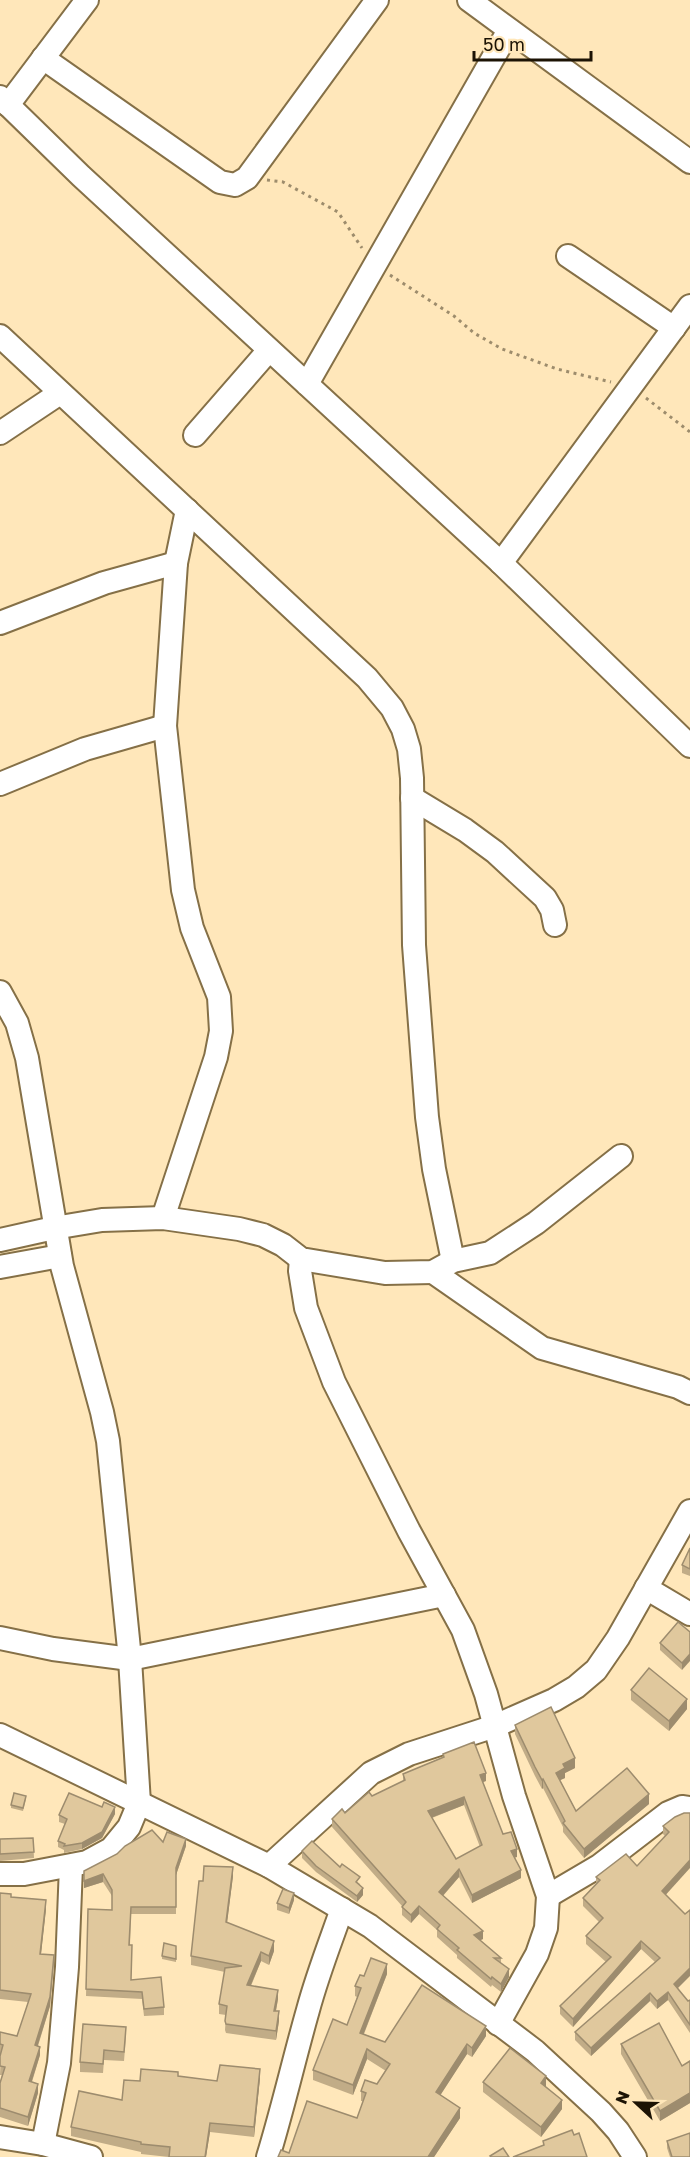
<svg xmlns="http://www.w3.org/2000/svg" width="690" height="2157" font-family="'Golos Text',sans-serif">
<rect width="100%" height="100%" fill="#ffe7ba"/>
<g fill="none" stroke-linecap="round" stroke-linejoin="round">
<!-- minor casing -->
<g stroke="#857047" stroke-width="26">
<g id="minor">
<path d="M469,0l221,162"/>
<path d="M43,58l177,124 15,3 12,-7 130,-178"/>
<path d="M0,97l81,79 420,387 189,183"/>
<path d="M8,105l79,-105"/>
<path d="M568,256l106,72"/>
<path d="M0,336l367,342 25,30 11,21 6,20 3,29 2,167 13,172 7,52 19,92"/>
<path d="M307,384l202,-354"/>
<path d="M0,433l60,-40"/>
<path d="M195,435l74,-85"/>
<path d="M501,563l189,-257"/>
<path d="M0,623l104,-40 72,-20"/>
<path d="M0,784l85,-35 80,-23"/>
<path d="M412,798l53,32 30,22 50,46 7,12 3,15"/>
<path d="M0,992l17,31 10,35 35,208 40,146 6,29 22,218 9,144 -10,24 -18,22 -24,13 -63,12h-24"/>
<path d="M163,1218l53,-161 5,-26 -2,-34 -27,-69 -9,-38 -18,-164 11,-163 11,-53"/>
<path d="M0,1240l54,-12 48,-8 61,-2 76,11 24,6 20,10 18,14 84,14 48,-1 20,-11 37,-8 46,-30 85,-67"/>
<path d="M301,1259l-1,12 6,37 28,74 75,149 54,99 23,64 28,102 34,100 -2,32 -9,26 -39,70"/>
<path d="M0,1267l60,-11"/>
<path d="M433,1272l109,76 136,39 12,6"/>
<path d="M646,1588l44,26"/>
<path d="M0,1638l53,11 77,10 314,-64"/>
<path d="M0,1735l269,131 101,60 165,125 66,61 17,19 17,26"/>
<path d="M269,1866l102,-93 38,-19 86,-28 59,-26 22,-13 20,-17 22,-32 72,-127"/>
<path d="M548,1896l51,-30 69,-53 14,-6 8,1"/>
<path d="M0,2137l43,7 48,13"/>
<path d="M43,2144l16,-81 8,-96 4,-101"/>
<path d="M268,2157c15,-49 26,-98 40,-147 9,-34 22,-67 34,-101"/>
</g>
</g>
<!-- path -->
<g stroke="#9d8c6c" stroke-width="3" stroke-dasharray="3 4.5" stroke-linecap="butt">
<path d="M267,180l16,2 55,30 24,36"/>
<path d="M390,275l64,41 20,17 28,16 55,20 54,13"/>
<path d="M646,398l44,34"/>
</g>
<!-- minor -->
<use href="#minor" stroke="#fff" stroke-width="22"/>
</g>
<!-- wall -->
<g fill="#c1ac87" fill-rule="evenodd">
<path d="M690,1548v28l-8,-3v-8z"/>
<path d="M690,1632l-8,38 -22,-20v-7z"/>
<path d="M631,1690l56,19 -18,22 -38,-31z"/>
<path d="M515,1725l60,43 -10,5v5l-5,2 16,31 73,-7 -65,54 -21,-26v-5l-20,-39 -1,1 -7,-13 -20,-42z"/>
<path d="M443,1754l43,27 -3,1 20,52 14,23h-2l6,21 -49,25 -13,-26 -16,19 40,43 -3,1 21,18v5l8,14 -8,15 -9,-7 -1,2 -34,-29v-3l-20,-18v-7l-18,-16 -8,9 -9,-8v-9l-70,-79v-8l13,-6 27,-17 31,-15v-7l40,-17zM464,1805l16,42 -24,12 -24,-41z"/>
<path d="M26,1799l-3,12 -12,-3v-3z"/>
<path d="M102,1807l13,7 -13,24 -20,11 -18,4v-3l-6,-3v-6l7,-17 -6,-2v-7z"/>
<path d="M675,1817l-9,78 11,94 11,12 2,-1v33l-22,-33 -11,9 -7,-8 -59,55 -16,-16v-8l80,-70 -14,-13 -68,78 -13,-13v-8l46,-44 -20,-18v-8l13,-14 -16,-16v-8l13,-14v-7l41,-11 28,-30 -2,-2v-8z"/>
<path d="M33,1838l1,20 -34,3v-22z"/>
<path d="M163,1842l23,4 -10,29v39h-45l-1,31 1,35 33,27v8l-20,1 -2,-17 -56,-3 2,-87 24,1v-14l-9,-14 -19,6v-17z"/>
<path d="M302,1851l38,16 20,17 3,11 -6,7 -41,-30 -14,-14z"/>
<path d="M233,1876l-6,47 47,28 -5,14 -8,-4 -10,25 27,13 -2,12 3,10 -3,19 -50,-7 -1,-3 1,-15 -7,-1v-10l6,-32 -34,-7v-9l12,-75z"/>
<path d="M0,1893l46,16 -5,45 13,10 -4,42 -12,40 2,9 -8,27 6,11 -10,33 -28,-9v-34l2,-8h-2l1,-22h-1v-21l17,4 11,-34 -28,-3z"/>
<path d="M294,1900l-5,14 -12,-4v-7z"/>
<path d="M176,1946v16l-14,-3v-3z"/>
<path d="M387,1974l-23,60 21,8 101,-6 -14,21 -5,-3 -27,41 20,23 -26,39h-156l11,-4 68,-35 6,-17h-2v-10l16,-7 9,-13 -19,-12 -14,36 -40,-15v-10l34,-45 10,-28 -2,-1v-10l9,-10z"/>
<path d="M126,2036l-2,25 -20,-1 -1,13 -23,-1v-10z"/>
<path d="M621,2044l61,22 8,-5v42l-30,18 -39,-67z"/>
<path d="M178,2076l39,5 43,-3 -6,59 -44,-5 -4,25h-37l-28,-3v-2l-70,-16v-9l51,-27 18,-19z"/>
<path d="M483,2082l63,4v1l16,22 -21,28 -58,-45z"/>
<path d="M667,2141l23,16h-20l-3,-9z"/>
</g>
<!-- shaded-wall -->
<g fill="#9d8c6e">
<path d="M690,1654v7l-8,9v-7z"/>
<path d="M687,1699v10l-18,22v-10z"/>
<path d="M575,1758v10l-10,5v5l-9,4v-9l7,-9z"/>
<path d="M486,1773v8l-6,2v-8z"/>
<path d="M543,1779v9l-1,1v-9z"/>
<path d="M649,1794v10l-65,54v-9z"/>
<path d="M464,1797v8l-36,14v-8z"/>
<path d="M115,1807v7l-13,24 -20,11v-6z"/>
<path d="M186,1839v7l-10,29v-7z"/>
<path d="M517,1849v8l-6,2v-8z"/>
<path d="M690,1860v8l-28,31v-8z"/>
<path d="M233,1867v9l-7,55v-9z"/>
<path d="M459,1869v8l-20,23v-8z"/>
<path d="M521,1870v8l-49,25v-8z"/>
<path d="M103,1874v8l-19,6v-7z"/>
<path d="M363,1888v7l-6,7v-6z"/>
<path d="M294,1893v7l-5,14v-6z"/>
<path d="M46,1900v9l-6,54v-9z"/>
<path d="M419,1906v8l-8,9v-8z"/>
<path d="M483,1931v8l-9,4v-8z"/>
<path d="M274,1941v10l-5,14v-9z"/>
<path d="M641,1941v8l-68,78v-8z"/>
<path d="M261,1952v9l-14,33v-9z"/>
<path d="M54,1955l-4,51 -15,48v-9z"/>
<path d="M387,1964v10l-27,69v-10z"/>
<path d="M690,1968v8l-16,16v-8z"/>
<path d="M509,1969v8l-8,15v-8z"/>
<path d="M278,1990v9l-4,21v-9z"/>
<path d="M668,1992v8l-11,9v-8z"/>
<path d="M650,1993v8l-59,55v-8z"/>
<path d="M279,2011v10l-3,19v-9z"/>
<path d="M486,2026v10l-14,21v-9z"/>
<path d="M467,2044v10l-31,48v-10z"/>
<path d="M40,2047v8l-11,35v-9z"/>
<path d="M367,2049v10l-14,36v-10z"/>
<path d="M260,2069v9l-6,59v-10z"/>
<path d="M546,2076v10l-5,7v-10z"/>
<path d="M38,2084v9l-10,33v-9z"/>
<path d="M690,2093v10l-30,18v-10z"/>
<path d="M562,2100v9l-21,28v-10z"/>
<path d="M460,2108v10l-26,39h-6z"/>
<path d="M210,2123v9l-4,25h-1z"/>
</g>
<!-- building -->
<g fill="#e0c89d" stroke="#9d8c6e" stroke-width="1.5" fill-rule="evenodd">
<path d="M690,1548v21l-8,-4z"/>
<path d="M678,1622l12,10v22l-8,9 -22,-20z"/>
<path d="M649,1668l38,31 -18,22 -38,-31z"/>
<path d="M551,1707l24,51 -12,6 2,4 -9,5 20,38 51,-43 22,26 -65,55 -21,-26 2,-2 -22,-42 -1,1 -7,-13 -20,-42z"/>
<path d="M474,1742l12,31 -6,2 23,59 8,-2 6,17 -6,2 10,19 -49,25 -13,-26 -20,23 44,39 -9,4 27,23h-7l15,11 -8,15 -9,-7 -1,2 -34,-29 2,-2 -22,-19 3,-4 -21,-19 -8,9 -9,-8 4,-5 -74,-83 10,-10 3,4 24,-21 3,4 33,-16 -2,-6 41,-17 -1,-3zM464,1797l18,48 -26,14 -28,-48z"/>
<path d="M14,1793l12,3 -3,12 -12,-3z"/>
<path d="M69,1793l33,14 2,-5 11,5 -13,25 -20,11 -18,3 1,-2 -7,-3 9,-22 -8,-4z"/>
<path d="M684,1813h6v47l-28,31 23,23 5,-4v58l-16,16 14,17 2,-1v25l-22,-33 -11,9 -7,-8 -59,55 -16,-16 85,-74 -19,-17 -68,78 -13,-13 51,-49 -25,-21 17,-18 -20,-20 17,-18 -4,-3 30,-23 11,12 32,-34 -6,-6 12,-9z"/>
<path d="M152,1830l11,12 4,-10 19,7 -10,29v39h-45l-2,38h3l-1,35 30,-3 3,30 -20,2 -2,-17 -56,-3 2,-80 24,1v-20l-9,-16 -19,7v-10l33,-17 8,-8z"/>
<path d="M33,1838l1,14 -34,2v-15z"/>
<path d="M312,1841l28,26 2,-3 18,13 -4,5 7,6 -6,8 -41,-30 -14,-15z"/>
<path d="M204,1866l29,1 -7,55 48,19 -5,15 -8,-4 -14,33 31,5 -4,21h5l-3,20 -50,-7 -1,-3 2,-15 -8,-2 6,-36 17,-2 -51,-10 8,-75h4z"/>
<path d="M283,1889l11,4 -5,15 -12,-5z"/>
<path d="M0,1893l11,1v3l35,3 -6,54 14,1 -4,42 -15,48 5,2 -11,34 9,3 -10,33 -28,-9v-25l5,-16 -5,-1v-10l3,-11 -3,-1v-12l17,4 14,-42 -31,-4z"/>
<path d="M164,1943l12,3v13l-14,-3z"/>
<path d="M371,1958l16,6 -27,69 25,9 37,-57 64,41 -14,22 -5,-4 -31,48 24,16 -32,49h-150l3,-7 8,3 18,-52 50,17 9,-25 -5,-2 4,-11 12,4 13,-20 -23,-15 -14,36 -40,-15 20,-51 14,6 14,-37 -6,-2 5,-11 4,1z"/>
<path d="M659,2023l23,43 8,-5v32l-30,18 -39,-67z"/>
<path d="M83,2024l43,3 -2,25 -20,-2 -1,14 -23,-2z"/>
<path d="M510,2048l36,28 -5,7 21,17 -21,27 -58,-45z"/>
<path d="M220,2065l40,4 -6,58 -44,-4 -5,34h-36l1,-10 -29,-3v-2l-70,-15 8,-36 43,9 2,-20 16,1 1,-12 37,3v4l39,5z"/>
<path d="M572,2130l2,5 5,-2 8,24h-74l31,-12 -1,-4z"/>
<path d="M690,2133v24h-18l-5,-16z"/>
<path d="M503,2148l6,9h-18l-1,-1z"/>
</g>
<!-- north arrow -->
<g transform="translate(636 2103) rotate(292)" stroke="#ffe7ba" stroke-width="4.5" paint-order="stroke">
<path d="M0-4.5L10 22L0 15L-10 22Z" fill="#1c1304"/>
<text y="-9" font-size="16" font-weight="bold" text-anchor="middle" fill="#1c1304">N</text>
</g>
<!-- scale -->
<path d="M474 51v9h117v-9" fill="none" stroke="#1c1304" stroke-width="3"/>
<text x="483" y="51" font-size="18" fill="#1c1304" stroke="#ffe7ba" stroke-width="4.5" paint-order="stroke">50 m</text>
</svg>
